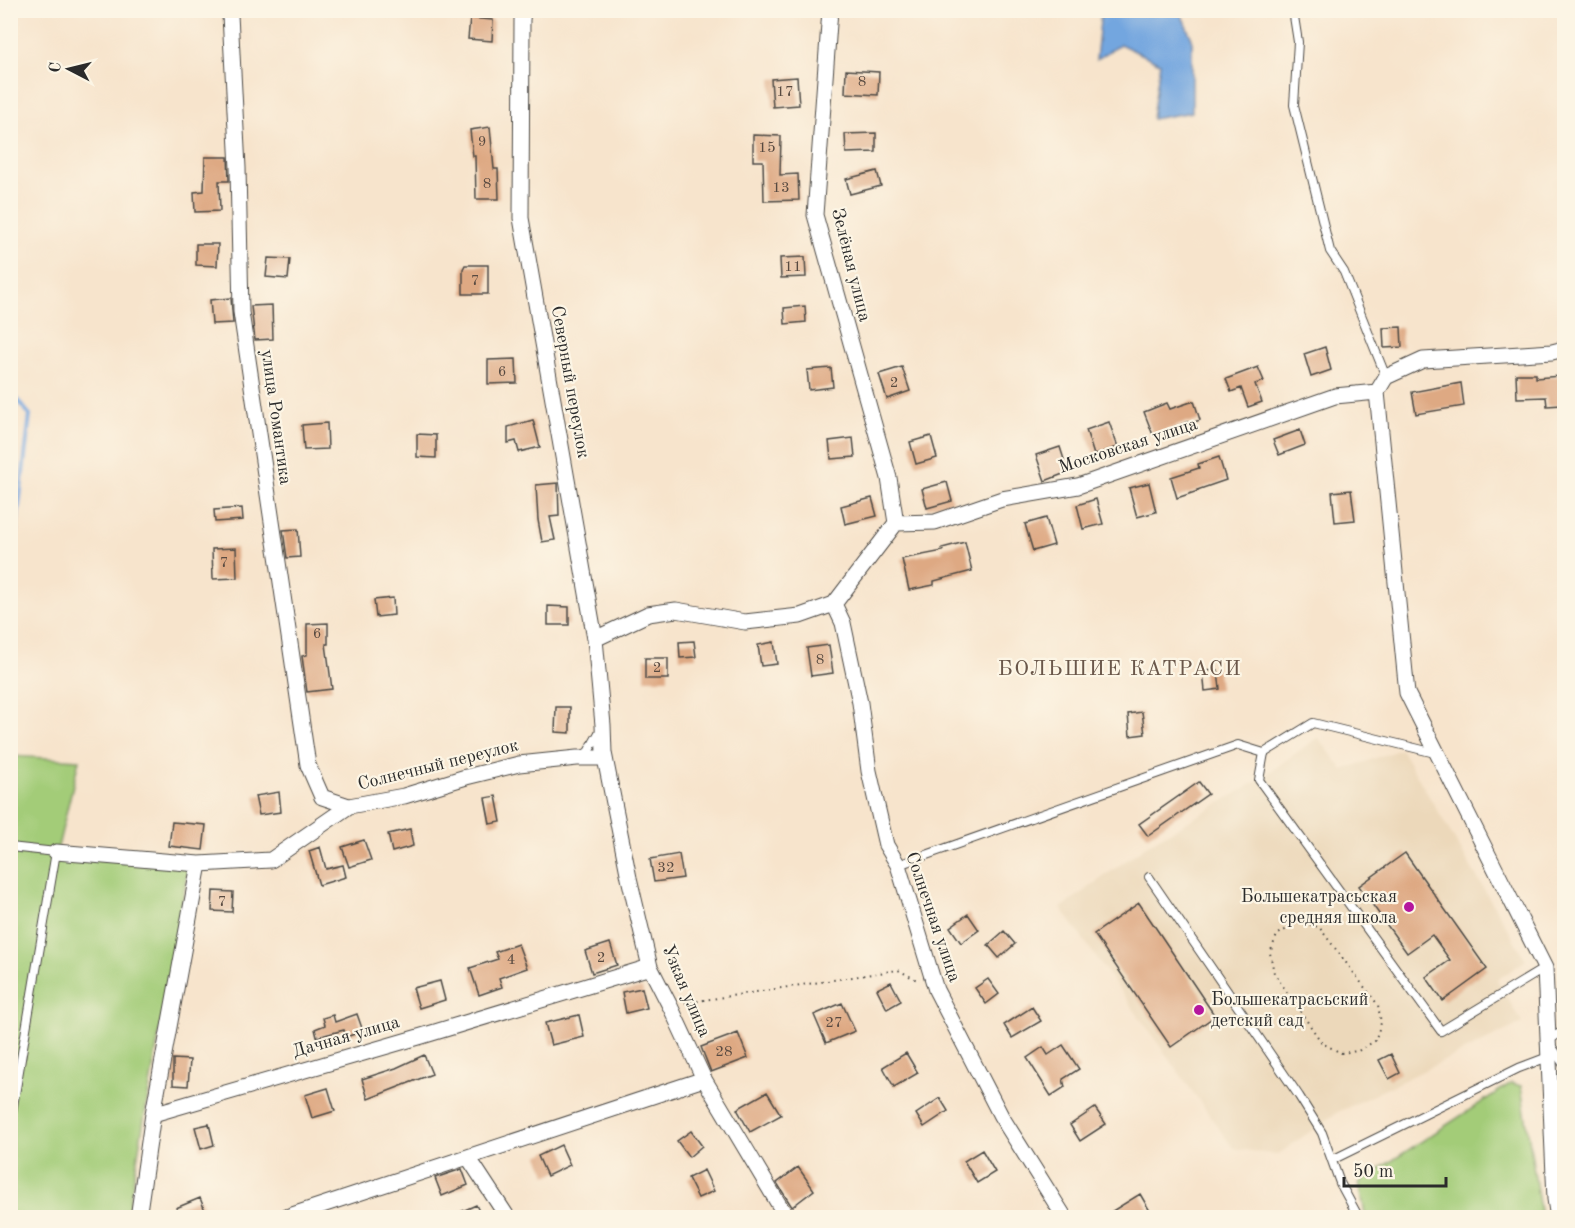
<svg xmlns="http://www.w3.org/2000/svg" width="1575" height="1228" font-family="'Old Standard TT',serif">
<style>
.built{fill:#ecd8ba}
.green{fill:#a3cc78;stroke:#677c52;stroke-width:1.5}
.water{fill:#73a6df;stroke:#4f6885;stroke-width:1.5}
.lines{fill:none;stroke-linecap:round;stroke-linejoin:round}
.stream{stroke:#73a6df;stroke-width:4}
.building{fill:#dea983}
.service-casing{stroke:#4a4743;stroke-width:10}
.minor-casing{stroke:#4a4743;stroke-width:17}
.path{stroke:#4a4743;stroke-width:2;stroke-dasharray:1.5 4.5;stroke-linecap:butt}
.service{stroke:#fff;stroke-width:8}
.minor{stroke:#fff;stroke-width:15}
.poi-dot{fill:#b5179e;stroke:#fcf5e5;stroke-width:2}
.labels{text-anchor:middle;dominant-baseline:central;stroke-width:4.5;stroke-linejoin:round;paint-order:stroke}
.number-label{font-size:15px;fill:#584a41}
.street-label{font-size:18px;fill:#2b2b2b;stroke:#fcf5e5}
.poi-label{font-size:18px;fill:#2b2b2b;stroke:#fcf5e5;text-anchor:end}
.quarter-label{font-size:21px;letter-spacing:1.5px;fill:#6a574a;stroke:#fcf5e5}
</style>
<rect width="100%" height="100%" fill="#fcf5e5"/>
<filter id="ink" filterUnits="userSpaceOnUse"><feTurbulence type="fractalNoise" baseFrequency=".0167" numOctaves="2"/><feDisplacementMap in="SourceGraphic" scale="12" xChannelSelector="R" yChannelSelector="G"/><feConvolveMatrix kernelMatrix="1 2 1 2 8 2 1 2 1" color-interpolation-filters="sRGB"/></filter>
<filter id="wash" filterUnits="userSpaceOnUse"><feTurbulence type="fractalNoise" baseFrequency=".008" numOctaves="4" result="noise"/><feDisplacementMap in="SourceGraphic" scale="24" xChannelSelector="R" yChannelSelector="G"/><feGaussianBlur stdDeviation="1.35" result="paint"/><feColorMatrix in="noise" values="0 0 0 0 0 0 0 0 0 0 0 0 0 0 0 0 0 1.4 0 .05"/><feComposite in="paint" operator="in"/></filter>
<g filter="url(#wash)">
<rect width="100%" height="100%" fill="#f7e4cc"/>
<path class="built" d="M1318 737 1343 770 1401 749 1526 960 1497 980 1522 1023 1338 1112 1277 1155 1233 1148 1061 908 1146 846 1259 780Z"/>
<path class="green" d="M10 756 79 760 57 851 189 863 127 1217H11Z
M1511 1083 1521 1086 1541 1217H1367L1365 1214 1359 1182Z"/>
<path class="water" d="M1101 11H1180L1192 39V112L1152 119 1160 63 1120 44 1096 60Z"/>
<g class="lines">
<path class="stream" d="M10 391 30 415 10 580"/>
</g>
<g id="blocks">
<path class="building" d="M470 18 493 20 492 41 468 39Z
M846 70 879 72 878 95 845 93Z
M797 77 799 105 773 107 771 79Z
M490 127 494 169H498L499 199H476L475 156H473L470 130Z
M876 133V152L846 153 845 134Z
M753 135 781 136 780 175 798 174 799 200 764 201 763 161H753Z
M205 157H228L229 181H219L220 211 195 212 194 192 204 191Z
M877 171 881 186 850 194 846 179Z
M196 244H218L217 266 196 265Z
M805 257 806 277 781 278 780 258Z
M268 258 290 259 288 279 266 277Z
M465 265H488V294H463V269Z
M231 298 233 323 212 324 210 300Z
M272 305 273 339 255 340 251 306Z
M805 306 806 322 785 324 784 308Z
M1401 327 1402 347 1384 348 1383 328Z
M1325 347 1331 370 1311 377 1304 354Z
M516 359 517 383 488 384V360Z
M902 367 910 391 887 399 879 374Z
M1258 367 1264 381 1255 384 1262 402 1248 407 1241 388 1231 392 1226 379Z
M831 368 833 387 809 390 807 370Z
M1516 374H1536V378L1560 376 1562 405 1547 406 1546 397 1517 398Z
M1461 383 1464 406 1416 414 1412 392Z
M1194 401 1200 420 1189 424 1188 422 1153 435 1144 412 1167 403 1170 409Z
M533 420 540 447 519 452 516 441 508 443V427Z
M1109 422 1118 447 1094 455 1086 430Z
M327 423 328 449 304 450 302 425Z
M1300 430 1305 445 1279 455 1273 440Z
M417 434 436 435V458L417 457Z
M931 436 937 458 916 464 910 442Z
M853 438 855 457 831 459 829 441Z
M1060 447 1068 472 1045 481 1036 455Z
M1219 457 1226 480 1197 490 1198 491 1177 498 1171 477 1199 468 1198 464Z
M947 482 952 501 927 508 922 489Z
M558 483 559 516 550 517 555 540 542 542 538 520 536 485Z
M1149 483 1156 512 1137 517 1129 488Z
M1351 490 1355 520 1335 522 1332 492Z
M872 498 877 516 845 524 841 506Z
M1096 499 1103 524 1083 529 1077 505Z
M242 508 243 520 215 522 214 510Z
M1046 518 1054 545 1033 551 1025 524Z
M298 529 300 557 287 558 283 530Z
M965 542 972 571 934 581V585L909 590 902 559 943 551 942 548Z
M236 548 237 578 213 579 212 549Z
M393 598 394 615 376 617 374 600Z
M548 606 569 607V625H548Z
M328 623V644H326L332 689 307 692 302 656 307 655V624Z
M694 641 696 657 680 658 679 642Z
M774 642 777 664 761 666 758 645Z
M829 645 833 673 811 676 807 648Z
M645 658H668V679H645Z
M1218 670 1220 689 1205 691 1203 671Z
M556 707H570V733L555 732Z
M1142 712 1145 734 1130 736 1128 714Z
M1199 782 1208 794 1148 836 1139 824Z
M279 792 281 812 259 815 255 796Z
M496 796 501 822 490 824 485 798Z
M172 822 206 825 203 850 169 846Z
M410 829 413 846 392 852 388 834Z
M364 840 371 860 349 867 342 847Z
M320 847 326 869 343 865 346 877 319 885 309 851Z
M1405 853 1487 969 1443 1001 1426 977 1450 960 1432 935 1407 953 1359 886Z
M679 854 683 878 654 882 650 859Z
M213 891 233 892 232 912 212 911Z
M1139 903 1215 1016 1171 1047 1094 934Z
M968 914 979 930 961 943 950 927Z
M1004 931 1015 944 999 958 988 945Z
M610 943 617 965 592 973 585 951Z
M518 944 527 968 499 978 502 987 479 995 470 968 498 959 495 952Z
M988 979 999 994 986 1004 975 988Z
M440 981 445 1000 419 1008 413 988Z
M891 982 901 1001 887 1009 877 989Z
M642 988 647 1008 626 1013 622 992Z
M842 1003 855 1031 826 1043 814 1015Z
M1032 1007 1041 1021 1012 1038 1004 1025Z
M357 1014 363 1031 346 1037 344 1030 317 1037 315 1029 325 1025 323 1018 333 1015 335 1022Z
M579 1015 584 1037 551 1045 545 1023Z
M738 1033 748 1058 711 1072 701 1047Z
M1063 1045 1079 1069 1063 1079 1065 1087 1051 1096 1027 1058 1043 1047 1048 1055Z
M906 1053 918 1073 894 1087 883 1067Z
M1391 1054 1400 1073 1389 1079 1379 1060Z
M424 1055 432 1074 368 1099 362 1079 396 1068Z
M173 1059 190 1060 188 1086 173 1085Z
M328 1088 335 1111 312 1118 305 1095Z
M767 1092 781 1115 750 1132 737 1109Z
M940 1098 948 1111 924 1127 916 1114Z
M1095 1108 1106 1124 1080 1141 1070 1125Z
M209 1124 214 1145 201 1149 195 1127Z
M691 1131 702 1146 689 1157 677 1141Z
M561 1145 570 1165 547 1176 538 1156Z
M982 1150 995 1172 977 1183 964 1161Z
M798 1167 814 1190 792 1207 777 1183Z
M462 1169 468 1185 442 1196 435 1178Z
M704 1170 714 1191 698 1198 688 1178Z
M1140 1194 1150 1211 1140 1218H1101Z
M200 1198 208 1218H180L176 1208Z
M476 1205 481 1215 474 1218H447Z"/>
</g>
</g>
<g filter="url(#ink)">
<use href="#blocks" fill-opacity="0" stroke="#4a4743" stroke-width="1.5"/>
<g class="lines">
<defs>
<path id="service" d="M1293 10 1298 42 1294 105 1330 251 1344 272 1386 377
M1264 753 1259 780 1441 1031 1545 968
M581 756 588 752 600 731
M10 847 56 852 10 1124
M898 865 1238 745 1264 753 1313 723 1435 753
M1149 877 1299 1096 1322 1133 1340 1183 1359 1218
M1564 1030 1548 1041 1564 1065
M1332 1160 1519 1068 1548 1057"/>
<path id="minor" d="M225 10 230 15 238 168 241 312 308 765 322 797 349 806
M523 10 522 20 521 218 595 639 603 725 604 753 629 878 650 967 670 1006 704 1079 787 1218
M830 10 815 215 889 478 896 523
M1377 392 1407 693 1545 968 1555 1199 1558 1218
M834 604 843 623 860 703 869 771 886 845 898 865 936 990 1001 1116 1065 1218
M595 639 648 614 676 610 745 622 800 616 834 604 896 523 935 522 1002 499 1078 486 1335 396 1377 392 1386 377 1423 360 1552 352 1564 349
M56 852 199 864 271 860 349 806 404 796 466 777 519 764 577 758H605
M153 1114 199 864
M468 1157 508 1218
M138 1218 153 1114 422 1036 650 967
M283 1218 704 1079"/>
</defs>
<use href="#service" class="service-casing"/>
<use href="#minor" class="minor-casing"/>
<path class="path" d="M1298 922 1319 927 1378 1005 1381 1023 1375 1041 1358 1051 1341 1053 1322 1043 1274 973 1270 953 1277 935Z
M685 1003 898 970 917 980"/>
<use href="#service" class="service"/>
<use href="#minor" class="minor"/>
</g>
</g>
<g class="poi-dot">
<circle cx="1409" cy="907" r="6"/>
<circle cx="1199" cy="1010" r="6"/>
</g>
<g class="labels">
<g class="number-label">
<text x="862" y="82">8</text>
<text x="785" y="92">17</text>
<text x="482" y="142">9</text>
<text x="767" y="148">15</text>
<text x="487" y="184">8</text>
<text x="781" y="188">13</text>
<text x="793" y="267">11</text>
<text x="475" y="281">7</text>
<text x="502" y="372">6</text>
<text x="894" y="383">2</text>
<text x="224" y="563">7</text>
<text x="317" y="634">6</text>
<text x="820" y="660">8</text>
<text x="657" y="668">2</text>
<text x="666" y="868">32</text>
<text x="222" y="902">7</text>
<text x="601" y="958">2</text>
<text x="511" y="960">4</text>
<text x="834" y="1023">27</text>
<text x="724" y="1052">28</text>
</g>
<g class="street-label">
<text transform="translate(851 265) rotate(76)">Зелёная улица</text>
<text transform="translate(570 382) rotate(80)">Северный переулок</text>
<text transform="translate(276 417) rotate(82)">улица Романтика</text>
<text transform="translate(1128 446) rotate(-18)">Московская улица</text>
<text transform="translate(438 765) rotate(-14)">Солнечный переулок</text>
<text transform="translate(933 917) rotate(71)">Солнечная улица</text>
<text transform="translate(686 991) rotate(67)">Узкая улица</text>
<text transform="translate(346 1037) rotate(-16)">Дачная улица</text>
</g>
<g class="poi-label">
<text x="1397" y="897">Большекатрасьская<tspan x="1397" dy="21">средняя школа</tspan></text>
<text x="1211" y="1000" text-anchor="start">Большекатрасьский<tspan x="1211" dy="21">детский сад</tspan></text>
</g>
<g class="quarter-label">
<text x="1120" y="669">БОЛЬШИЕ КАТРАСИ</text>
</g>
</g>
<rect width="1575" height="1228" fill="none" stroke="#fcf5e5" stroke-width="36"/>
<g transform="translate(69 69) rotate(277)" stroke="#fcf5e5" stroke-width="4.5" paint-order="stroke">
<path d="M0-4.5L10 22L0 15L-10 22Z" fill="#2b2b2b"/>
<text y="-9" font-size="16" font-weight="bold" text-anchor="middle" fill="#2b2b2b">С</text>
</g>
<path d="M1344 1177v9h102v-9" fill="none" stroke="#2b2b2b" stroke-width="3"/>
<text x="1353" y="1177" font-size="18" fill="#2b2b2b" stroke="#fcf5e5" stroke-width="4.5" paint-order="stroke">50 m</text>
</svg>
